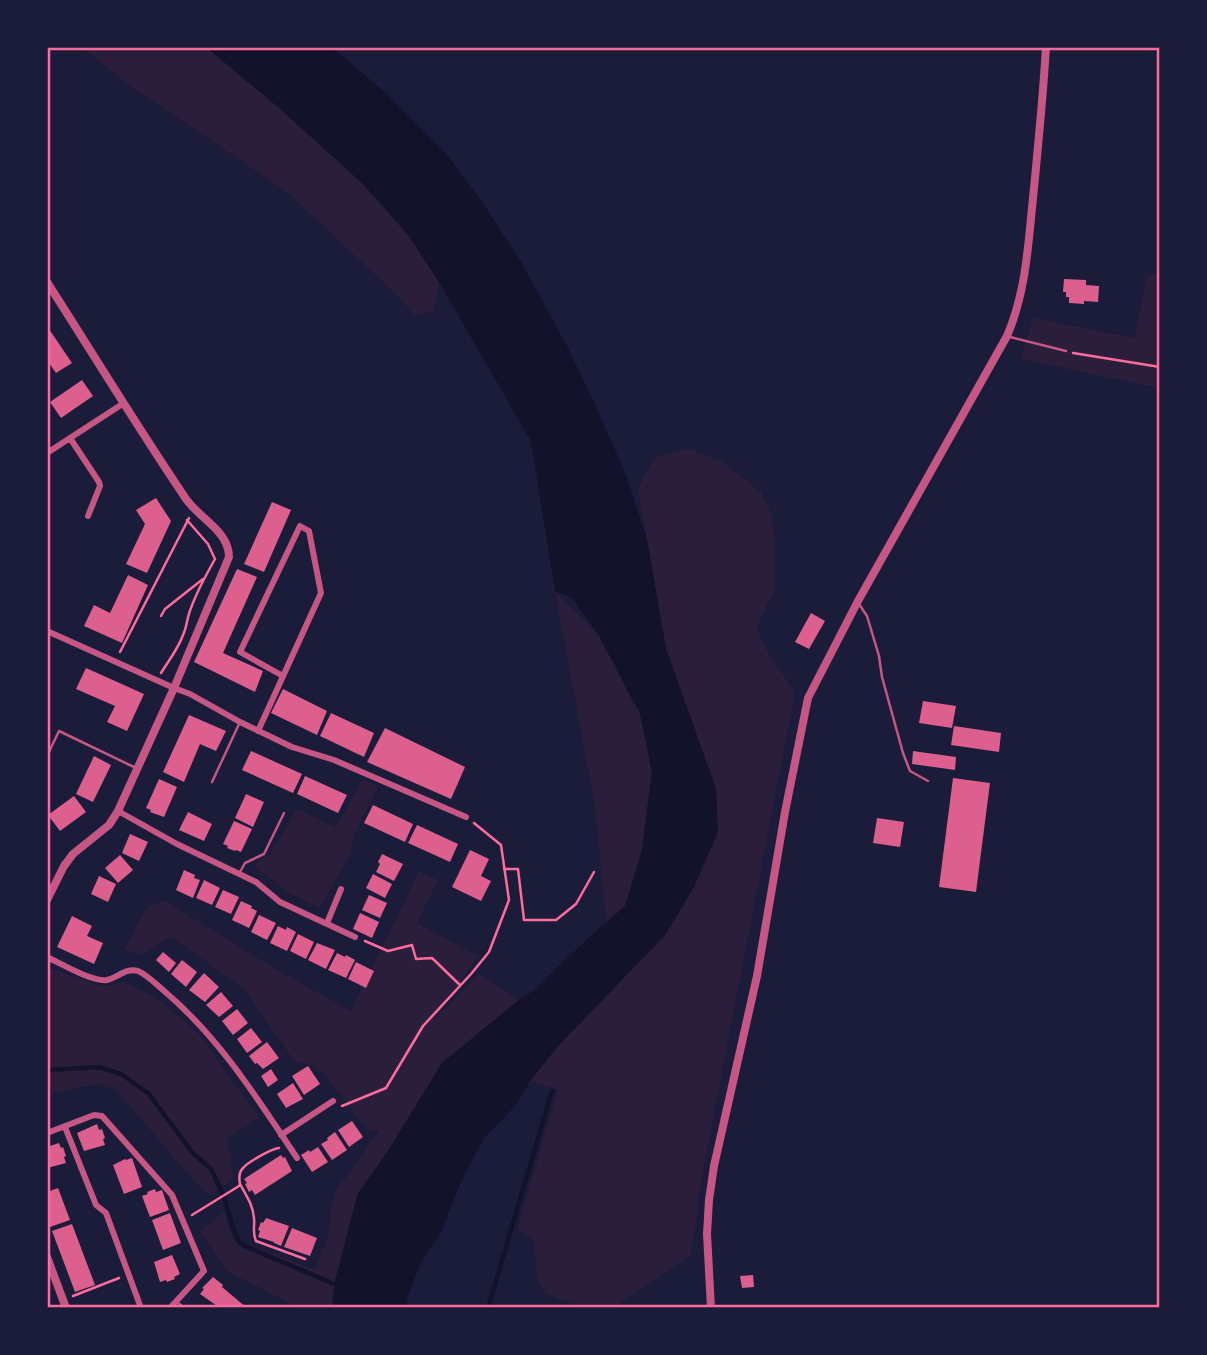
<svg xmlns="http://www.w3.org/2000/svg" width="1207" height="1355" font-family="'Noto Sans',sans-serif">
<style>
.green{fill:#2a1e3b}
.water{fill:#12122b}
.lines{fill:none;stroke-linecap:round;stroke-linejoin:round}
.stream{stroke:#12122b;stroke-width:4.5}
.building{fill:#dd5f8e}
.path{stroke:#ff6b9d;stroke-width:2.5}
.service{stroke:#c65784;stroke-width:2.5}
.minor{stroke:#c65784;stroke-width:6}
.tertiary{stroke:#c65784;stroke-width:8}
.neatline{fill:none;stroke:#ff6b9d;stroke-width:2.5}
</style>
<rect width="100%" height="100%" fill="#1b1b3a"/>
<path class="green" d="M82 47H206L278 107 363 184 409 236 439 282 434 311 414 316 401 299 287 192 126 83Z
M1148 274H1160V388L1020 359 1033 318 1134 338Z
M686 448 722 461 761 492 772 515 775 548V589L756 628 766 649 795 692 702 1176 691 1255 612 1308H587L558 1299 544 1292 537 1279 534 1244 529 1237 517 1230 558 1090 530 1081 558 1046 666 934 716 789 666 649 638 488 654 458Z
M555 591 598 634 640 714 652 771 641 855 625 906 606 923 595 806Z
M362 779 378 786 355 834 348 859 320 908 289 893 253 865 271 853 297 809 336 828Z
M419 871 438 880 417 923 478 956 434 1020 479 974 519 1000 442 1063 388 1151 358 1193 335 1281 331 1308H296L294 1305 227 1271 200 1232 224 1211C229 1226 230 1241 244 1250L251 1245 315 1270 330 1230 331 1207 337 1187 348 1175 379 1131 367 1130 325 1074 302 1062 296 1064 245 990 171 936 143 954 124 950 146 908 164 900 274 968 351 1011Z
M47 967 102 986 125 982 157 998 199 1034 259 1118 227 1139 234 1179 209 1195 187 1173 116 1090 98 1084 47 1094Z"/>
<path class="water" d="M206 47H332L387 94 445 152 484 205 521 262 566 344 593 400 626 475 647 539 666 649 716 789 718 832 694 887 666 934 558 1046 530 1081 517 1104 484 1138 462 1179 441 1232 420 1264 408 1297 406 1308H332L335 1281 358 1193 388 1151 442 1063 519 1000 533 991 585 941 625 906 642 850 652 772 640 714 598 634 572 598 555 591 531 441 439 282 409 236 363 184 278 107Z"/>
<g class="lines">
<path class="stream" d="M47 1070 99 1067 121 1074 149 1094 192 1152 211 1169 223 1194 235 1234 240 1242 247 1247 339 1286
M488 1308 552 1091"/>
</g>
<path class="building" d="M1064 279 1086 280V285L1099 286 1098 302 1084 301V304L1069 303V297H1066V292H1063Z
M47 326 72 363 56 373 47 360Z
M82 380 93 396 61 418 50 402Z
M156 498 171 521 147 573 126 564 145 524 136 510Z
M272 502 291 510 264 572 244 564Z
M237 569 257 577 223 653 263 671 255 692 194 662Z
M128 575 148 585 122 643 84 626 94 605 110 613Z
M811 613 825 621 809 649 795 642Z
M86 668 144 694 127 731 107 722 115 706 76 689Z
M283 689 327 711 317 735 271 713Z
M923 701 956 706 952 728 919 723Z
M331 713 374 733 364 757 320 736Z
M189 715 226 731 216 751 200 744 184 782 163 772Z
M954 726 1001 733 999 752 951 745Z
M385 728 465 767 451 799 367 762Z
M251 751 302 774 293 793 242 770Z
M913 751 956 757 955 770 912 764Z
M94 756 111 765 93 802 76 794Z
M305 776 347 795 338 813 297 794Z
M953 778 990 783 976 892 939 887Z
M159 779 177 787 164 817 150 812 151 810 146 808Z
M246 794 264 802 253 827 235 818Z
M74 796 86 812 60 831 48 815Z
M373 805 413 824 405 842 364 823Z
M188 812 212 824 204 841 179 830Z
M877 818 904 822 900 847 873 843Z
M234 821 252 829 241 852 236 850 235 851 227 848 228 846 223 844Z
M417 825 458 844 450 862 408 843Z
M130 834 148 842 139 861 122 853Z
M470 850 489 859 481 876 491 881 481 901 452 887Z
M382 854 403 864 394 881 376 872 380 864 378 862Z
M120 855 133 870 118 883 105 868Z
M184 870 195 875 194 878 200 880 193 898 176 890Z
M373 874 392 884 385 898 366 888Z
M99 876 116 884 108 902 91 894Z
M204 880 220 888 212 905 196 898Z
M223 890 239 897 231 914 215 907Z
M369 895 387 903 380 918 362 910Z
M241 901 252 906 251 908 257 911 249 928 232 920Z
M360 913 379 922 372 938 353 929Z
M259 915 276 923 267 940 251 932Z
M72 916 92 926 87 936 103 943 94 964 57 947Z
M278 926 286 930 287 927 296 932 287 951 270 943Z
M298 934 314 942 306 959 290 951Z
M317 943 335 950 326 969 308 960Z
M163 952 176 963 169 972 156 960Z
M337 953 345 957 346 955 355 960 346 978 328 970Z
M182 960 197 972 186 987 171 974Z
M356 962 374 971 366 988 348 979Z
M204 973 219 987 205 1002 189 990Z
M221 992 233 1006 219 1017 206 1005Z
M237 1009 248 1023 233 1035 222 1021Z
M251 1028 262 1042 247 1053 237 1039Z
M267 1042 279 1058 263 1069 257 1063 255 1064 249 1056Z
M308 1066 320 1084 304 1095 292 1076Z
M271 1069 278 1080 268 1087 261 1076Z
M293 1083 303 1099 286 1108 277 1094Z
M352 1121 363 1137 349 1147 338 1130Z
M97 1124 99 1130 102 1129 105 1138 103 1139 105 1145 84 1151 77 1133Z
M335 1132 347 1150 332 1160 321 1144 328 1140 327 1138Z
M59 1143 61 1148 63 1147 66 1156 64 1157 66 1163 47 1168V1147Z
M318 1147 328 1162 312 1172 301 1155 309 1150 310 1152Z
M281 1155 283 1158 285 1157 292 1171 255 1195 252 1190 249 1192 245 1184 247 1183 244 1179Z
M132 1158 142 1187 124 1194 113 1165 125 1159 126 1160Z
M58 1188 70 1220 50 1227 47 1218V1192Z
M155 1189 156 1192 162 1190 169 1210 150 1217 142 1196 148 1194 147 1192Z
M170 1213 181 1243 163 1250 152 1220Z
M266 1218 289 1226 281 1246 274 1243V1242L258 1237 260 1231 258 1230 261 1222 263 1223Z
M72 1224 95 1285 75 1292 52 1231Z
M292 1228 317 1238 310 1256 284 1247Z
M172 1255 180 1274 174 1277 175 1279 167 1282 166 1280 160 1282 154 1262Z
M753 1275 754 1287 742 1288 740 1276Z
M213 1277 223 1285 222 1287 247 1308H220L200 1294 204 1289 202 1288Z"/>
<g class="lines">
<path class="path" d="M1073 353 1160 367
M161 616 165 609 203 579
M120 652 189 518
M161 673C169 660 178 649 183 635 187 627 187 617 191 608 197 591 206 575 215 559L208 544 187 520
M504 869H518L524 920H556L576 904 594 872
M365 941 388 951 412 945 416 959 432 958 460 985
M342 1106 386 1088 423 1026 471 974 489 952 509 900 501 845 474 823
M240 1184C246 1195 253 1205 254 1218 255 1227 252 1232 256 1241L305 1259
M192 1215 239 1186 240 1184C239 1179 239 1172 243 1168 248 1162 271 1149 279 1148
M73 1296 119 1278"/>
<path class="service" d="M1010 337 1066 351
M859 604 867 616 879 656 882 677 903 753 910 771 928 781
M47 756 59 731 136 768
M212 782 240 722
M240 872 245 863 264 854 284 813
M176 1301 184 1308"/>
<path class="minor" d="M70 438 99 482 100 486 88 516
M47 453 124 403
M47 631 174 688 190 694 240 722 292 747 334 760 466 817
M258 731 321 593 309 531 300 526 240 652 283 676
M118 811 177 844 256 882 280 902 355 937
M327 923 341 889
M47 957C62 964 92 982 107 980 117 978 127 967 138 971 146 974 156 984 163 990 219 1037 257 1098 297 1158
M65 1127 96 1205 106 1213 141 1308
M47 1133 94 1115 102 1116 172 1195 204 1271 170 1308
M281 1135 333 1101"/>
<path class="tertiary" d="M47 282C93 354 138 428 186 499 200 519 229 531 229 557L174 688 118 811 109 825 73 854 64 866 47 900
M47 1257 66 1308
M711 1308 707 1234 709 1200 714 1166 757 976 785 812 808 698 858 601 1007 336C1026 292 1028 246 1033 198 1038 148 1043 98 1046 47"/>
</g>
<rect width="1207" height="1355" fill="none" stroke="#1b1b3a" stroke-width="98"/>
<rect x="49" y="49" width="1109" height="1257" class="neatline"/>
</svg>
